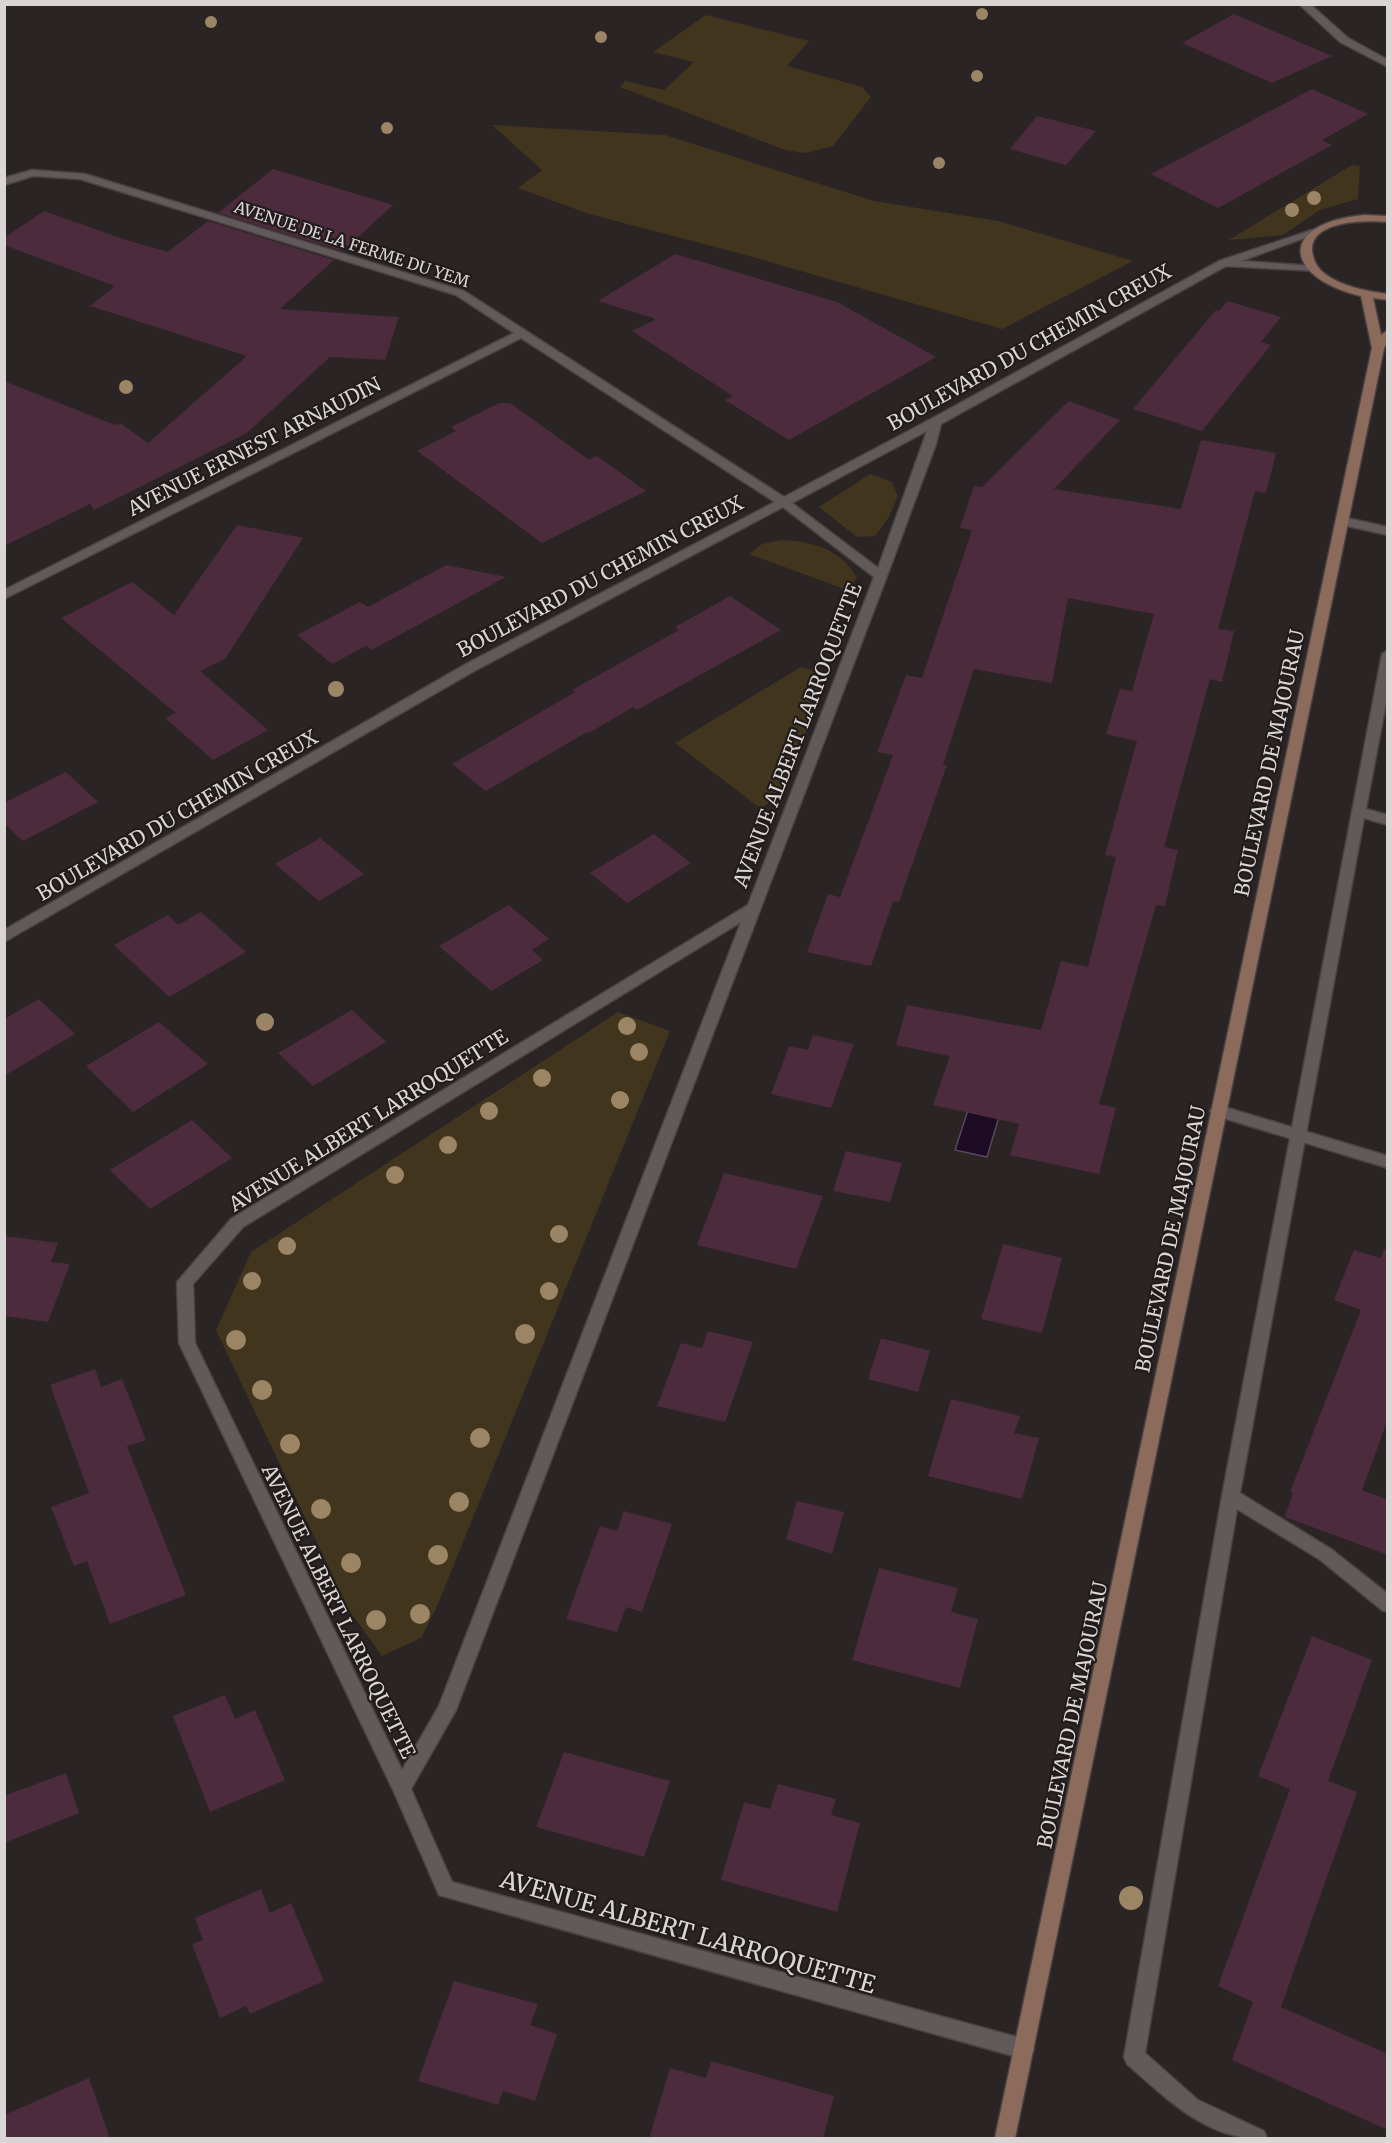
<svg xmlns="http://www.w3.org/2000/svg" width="1392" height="2143" font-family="Merriweather,serif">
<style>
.green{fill:#42351e}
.water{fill:#1d0a25;stroke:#56475a;stroke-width:1.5}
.building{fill:#4c2b3d}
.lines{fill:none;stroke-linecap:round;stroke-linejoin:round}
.lane-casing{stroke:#484242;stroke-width:3}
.street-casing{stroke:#484242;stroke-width:3}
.secondary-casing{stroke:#484242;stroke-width:3}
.lane{fill:#625a5a;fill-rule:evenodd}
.street{fill:#625a5a;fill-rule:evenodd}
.secondary{fill:#8d6b5c;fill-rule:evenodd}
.tree{fill:#9c8564}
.labels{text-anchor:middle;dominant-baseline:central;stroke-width:4.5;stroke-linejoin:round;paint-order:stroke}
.far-street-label{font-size:16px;fill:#dbd6d6;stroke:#221b1b}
.street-label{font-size:20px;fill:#dbd6d6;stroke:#221b1b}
.near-street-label{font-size:24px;fill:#dbd6d6;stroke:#221b1b}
</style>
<rect width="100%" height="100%" fill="#2b2424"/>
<path class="green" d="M706 15 809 41 787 66 862 87 871 97 833 146 805 153 785 150 620 87 625 81 664 90 694 62 653 52Z
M492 125 665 135 874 201 998 221 1133 261 1002 329 746 255 589 214 518 188 542 170Z
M1352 165 1360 166 1358 199 1320 210 1283 235 1229 240Z
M870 474 892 482 898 496 889 517 875 536 857 537 819 507Z
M781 540C812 541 841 549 857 578L847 590 749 554 762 544Z
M801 667 829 675 779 798 760 808 675 743Z
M618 1012 670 1031 438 1604 421 1638 382 1656 349 1610 216 1330 251 1252Z"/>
<path class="water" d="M970 1104 1001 1110 987 1157 955 1150Z"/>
<path class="building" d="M1234 14 1332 56 1272 83 1182 43Z
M1312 89 1368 114 1322 140 1332 145 1218 208 1151 174Z
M1037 116 1096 131 1066 165 1010 149Z
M273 169 393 205 343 251 218 213Z
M44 211 126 240 168 252 208 221 334 260 280 309 399 317 385 360 330 357 247 433 94 510 90 504 4 546V381L115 425 120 423 148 443 247 356 90 306 115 286 4 245V238Z
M675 254 837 302 936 357 789 440 725 400 733 396 632 331 655 320 653 318 598 301Z
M1227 301 1281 317 1261 342 1271 345 1202 431 1133 409 1216 310 1219 311Z
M1069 401 1120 420 1054 489 1181 509 1201 440 1276 453 1266 493 1255 491 1218 629 1234 631 1222 682 1210 679 1164 847 1178 850 1165 906 1156 905 1099 1104 1116 1108 1099 1174 1010 1155 1019 1124 933 1105 950 1056 896 1045 907 1005 1041 1030 1061 961 1088 967 1116 857 1105 855 1137 741 1106 734 1120 689 1132 691 1154 614 1068 598 1052 683 974 669 943 765H947L899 902 893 901 871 966 807 952 828 894 840 897 893 755 877 752 906 675 922 678 972 530 960 528 974 486 982 487Z
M499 403H510L589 460 597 456 646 491 542 543 417 451 456 431 451 427Z
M237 525 303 538 225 659 200 671 268 730 213 760 165 718 176 713 61 618 132 582 174 615Z
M446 565 506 577 372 650 366 646 332 664 297 635 360 602 368 607Z
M730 596 781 630 637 710 633 707 589 733 587 732 486 791 452 764 575 692 572 690 679 630 675 627Z
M66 772 98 802 23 841 4 823V803Z
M654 834 691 863 627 903 590 873Z
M320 838 364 874 319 901 275 864Z
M509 905 549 939 532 950 543 960 491 991 439 946Z
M201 912 246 952 169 997 114 945 168 915 178 925Z
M39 999 75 1034 4 1076V1019Z
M352 1010 386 1042 313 1086 278 1053Z
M159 1022 208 1064 133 1112 86 1066Z
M813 1035 854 1044 831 1108 771 1094 789 1046 808 1050Z
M192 1120 232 1158 150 1209 110 1170Z
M846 1151 902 1163 890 1202 833 1191Z
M724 1173 823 1196 796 1269 697 1245Z
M4 1236 58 1243 51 1262 70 1264 48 1322 4 1316Z
M1003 1244 1062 1258 1042 1333 981 1319Z
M1384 1249 1388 1250V1419L1362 1490 1388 1500V1555L1285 1517 1293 1493 1290 1492 1361 1310 1334 1300 1354 1250 1381 1258Z
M708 1331 753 1342 725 1422 657 1406 681 1343 702 1348Z
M881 1338 930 1351 918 1392 868 1379Z
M95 1369 101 1387 122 1379 146 1440 127 1446 186 1595 110 1624 87 1561 74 1566 51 1507 89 1493 50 1385Z
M951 1399 1020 1416 1014 1433 1039 1438 1022 1499 928 1476Z
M797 1501 844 1512 832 1554 786 1539Z
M624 1511 672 1524 642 1612 626 1607 617 1632 566 1619 600 1526 617 1531Z
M879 1568 958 1588 951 1612 978 1619 960 1688 852 1660Z
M1312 1636 1372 1660 1328 1781 1357 1792 1281 2007 1388 2054V2130L1232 2060 1253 2002 1218 1986 1290 1789 1258 1776Z
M225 1695 235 1719 255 1710 285 1780 210 1812 173 1716Z
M564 1752 670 1781 644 1857 536 1827Z
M66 1773 79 1813 4 1843V1796Z
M778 1784 836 1799 831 1815 860 1823 837 1912 721 1880 744 1802 770 1809Z
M261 1889 270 1913 291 1903 324 1981 250 2014 246 2006 220 2018 192 1944 203 1940 195 1918Z
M454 1981 538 2004 530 2025 557 2034 535 2101 503 2091 498 2105 418 2081Z
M711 2061 834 2096 823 2139H649L670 2068 706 2078Z
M89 2078 110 2139H4V2115Z"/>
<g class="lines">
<defs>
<path id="lane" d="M1342 517 1388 527V535L1338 524 1336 521Z
M1388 650V692L1366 809 1388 815V825L1364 818 1240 1493 1331 1549 1388 1594V1612L1382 1610 1319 1559 1237 1509 1145 2053 1198 2100 1264 2131 1267 2138C1210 2143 1167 2099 1127 2064L1124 2057 1222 1496 1382 654Z"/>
<path id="street" d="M1299 4H1310L1348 38 1388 60V67L1340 42Z
M32 170 85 174 464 291 784 497 931 419 1219 261 1312 230 1316 229 1321 232 1241 261 1314 266 1320 269 1318 271 1226 266 941 424 936 444 887 576 456 1710 411 1789 452 1882 1024 2039 1031 2042 1034 2049 1031 2056 1024 2059 439 1895 394 1792 179 1343 177 1282 231 1219 748 905 874 577 783 507 476 670 4 942V930L466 664 775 502 521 338 4 599V590L514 333 456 295 80 179 33 176 4 185V178ZM927 431 878 568 792 503ZM741 922 439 1706 402 1770 195 1343 193 1284 243 1227Z
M1218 1105 1388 1156V1168L1213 1115 1210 1111 1213 1107Z"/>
<path id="secondary" d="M1364 215 1388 216V222C1367 220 1311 220 1312 250 1313 260 1317 268 1325 274 1343 287 1366 291 1388 294V300L1373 298 1381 335 1388 330V342L1384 348 1015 2138H995L1372 348 1361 296C1282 277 1278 223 1364 215Z"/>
</defs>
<use href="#lane" class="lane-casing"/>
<use href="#street" class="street-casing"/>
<use href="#secondary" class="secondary-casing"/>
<use href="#lane" class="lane"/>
<use href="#street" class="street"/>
<use href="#secondary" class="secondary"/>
</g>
<g class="tree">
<circle cx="982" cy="14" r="6"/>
<circle cx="211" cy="22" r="6"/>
<circle cx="601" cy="37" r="6"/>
<circle cx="977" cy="76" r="6"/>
<circle cx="387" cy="128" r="6"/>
<circle cx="939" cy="163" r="6"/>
<circle cx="1314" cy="198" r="7"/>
<circle cx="1292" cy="210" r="7"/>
<circle cx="126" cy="387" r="7"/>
<circle cx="336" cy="689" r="8"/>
<circle cx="265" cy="1022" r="9"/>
<circle cx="627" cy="1026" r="9"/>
<circle cx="639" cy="1052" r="9"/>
<circle cx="542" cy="1078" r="9"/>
<circle cx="620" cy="1100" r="9"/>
<circle cx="489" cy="1111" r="9"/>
<circle cx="448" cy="1145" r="9"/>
<circle cx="395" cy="1175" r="9"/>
<circle cx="559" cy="1234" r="9"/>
<circle cx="287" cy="1246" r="9"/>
<circle cx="252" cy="1281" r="9"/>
<circle cx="549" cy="1291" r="9"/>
<circle cx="525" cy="1334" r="10"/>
<circle cx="236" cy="1340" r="10"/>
<circle cx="262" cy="1390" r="10"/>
<circle cx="480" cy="1438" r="10"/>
<circle cx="290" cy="1444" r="10"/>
<circle cx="459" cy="1502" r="10"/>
<circle cx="321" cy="1509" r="10"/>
<circle cx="438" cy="1555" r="10"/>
<circle cx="351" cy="1563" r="10"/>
<circle cx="420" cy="1614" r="10"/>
<circle cx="376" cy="1620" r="10"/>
<circle cx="1131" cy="1898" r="12"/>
</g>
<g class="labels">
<g class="far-street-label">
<text transform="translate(352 244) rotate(18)">AVENUE DE LA FERME DU YEM</text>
</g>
<g class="street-label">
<text transform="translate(1029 347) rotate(-29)">BOULEVARD DU CHEMIN CREUX</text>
<text transform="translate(254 446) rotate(-27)">AVENUE ERNEST ARNAUDIN</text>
<text transform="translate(600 576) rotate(-28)">BOULEVARD DU CHEMIN CREUX</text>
<text transform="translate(797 735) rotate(-69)">AVENUE ALBERT LARROQUETTE</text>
<text transform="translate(1269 763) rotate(-78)">BOULEVARD DE MAJOURAU</text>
<text transform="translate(177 815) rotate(-30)">BOULEVARD DU CHEMIN CREUX</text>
<text transform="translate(368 1120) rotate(-32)">AVENUE ALBERT LARROQUETTE</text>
<text transform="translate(1170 1239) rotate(-78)">BOULEVARD DE MAJOURAU</text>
<text transform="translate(339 1611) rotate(64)">AVENUE ALBERT LARROQUETTE</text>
<text transform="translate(1072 1715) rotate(-78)">BOULEVARD DE MAJOURAU</text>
</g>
<g class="near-street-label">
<text transform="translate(688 1932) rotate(16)">AVENUE ALBERT LARROQUETTE</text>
</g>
</g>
<rect width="1392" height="2143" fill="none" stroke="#dbd6d6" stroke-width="12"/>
</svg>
